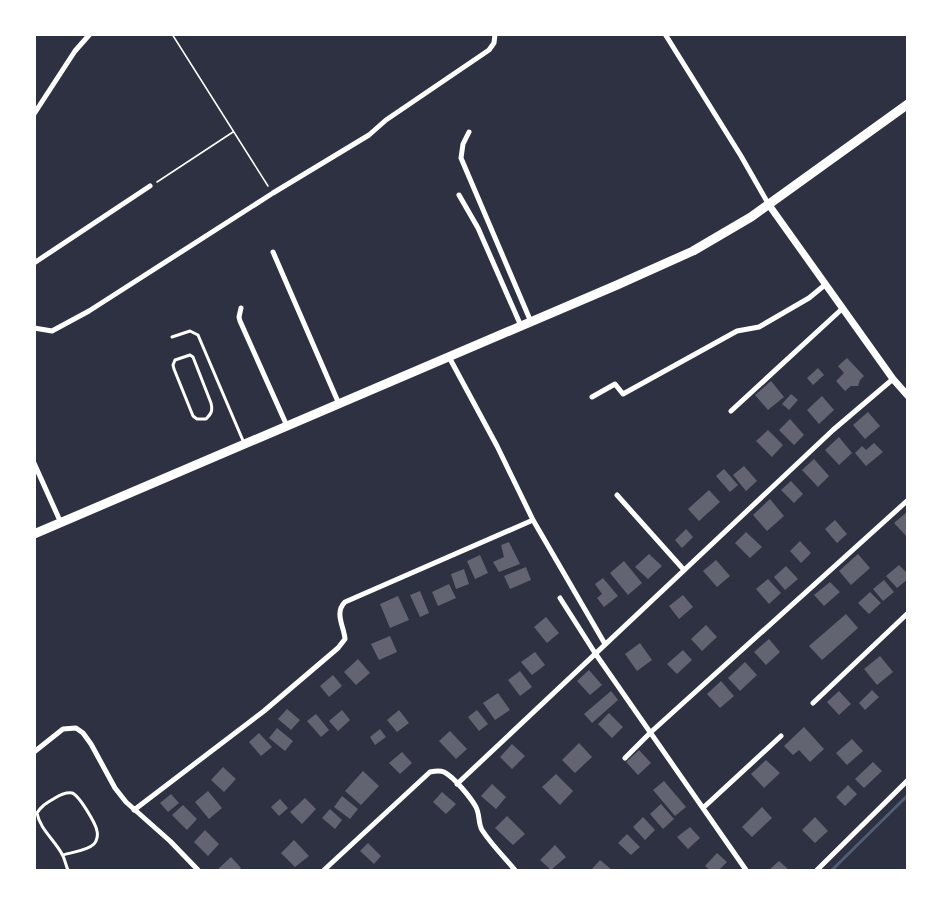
<svg xmlns="http://www.w3.org/2000/svg" width="942" height="905" font-family="'Times New Roman',serif">
<style>
.lines{fill:none;stroke-linecap:round;stroke-linejoin:round}
.stream{stroke:#4f5d75;stroke-width:3}
.building{fill:#626471}
.path{stroke:#fff;stroke-width:1.5}
.service{stroke:#fff;stroke-width:3}
.minor{stroke:#fff;stroke-width:5}
.tertiary{stroke:#fff;stroke-width:7}
.trunk{stroke:#fff;stroke-width:9}
</style>
<rect width="100%" height="100%" fill="#2d3142"/>
<g class="lines">
<path class="stream" d="M832 870 908 795"/>
</g>
<path class="building" d="M847 358 864 376 860 380 858 386H851L845 391 836 381 844 373 838 366Z
M818 368 824 375 813 385 807 378Z
M771 381 784 397 768 410 755 395Z
M791 394 798 400 789 410 782 404Z
M822 396 834 410 819 424 807 410Z
M868 412 880 426 865 439 853 425Z
M790 419 804 435 794 445 779 430Z
M768 430 783 445 772 457 756 441Z
M839 437 852 453 839 465 825 450Z
M874 443 883 452 866 466 855 453 862 446 866 450Z
M814 459 829 476 818 487 802 470Z
M744 466 757 481 746 491 733 475Z
M724 469 738 485 730 492 716 476Z
M791 481 803 494 794 503 781 490Z
M709 490 720 502 699 521 688 509Z
M770 499 784 516 767 531 753 515Z
M908 511V538L894 523Z
M835 520 847 534 837 543 825 529Z
M686 529 693 537 682 548 675 540Z
M746 532 762 547 750 558 735 543Z
M800 541 811 553 801 563 790 551Z
M509 542 520 564 499 572 493 562 504 557 501 545Z
M649 554 662 566 648 579 635 567Z
M858 554 870 568 851 585 839 571Z
M480 555 488 573 475 579 467 561Z
M716 560 730 576 717 587 703 571Z
M624 561 642 583 628 595 610 573Z
M899 565 908 574V579L897 588 886 576Z
M786 566 798 579 785 590 774 577Z
M526 567 531 580 510 589 504 576Z
M464 569 469 584 456 589 451 574Z
M603 578 618 596 604 607 597 598 602 594 595 584Z
M768 579 781 593 769 604 756 589Z
M884 580 894 592 883 601 873 589Z
M830 582 840 592 824 606 814 595Z
M449 584 456 598 438 606 432 592Z
M420 591 429 613 420 617 410 595Z
M870 592 881 603 869 614 858 603Z
M683 595 693 607 679 619 669 606Z
M398 596 409 620 390 628 380 604Z
M846 614 858 628 822 660 809 646Z
M546 617 559 633 547 643 534 627Z
M706 625 717 637 702 651 691 639Z
M390 636 397 652 379 660 371 644Z
M769 639 780 652 766 665 754 652Z
M640 643 652 660 637 671 625 654Z
M683 650 692 660 677 674 667 664Z
M535 652 545 665 532 675 521 662Z
M880 656 893 672 877 685 864 669Z
M358 659 370 673 356 685 344 672Z
M745 662 757 675 740 691 728 678Z
M589 670 602 685 590 695 577 681Z
M520 671 532 687 520 696 508 680Z
M333 675 342 686 329 697 320 686Z
M721 681 734 696 720 708 707 694Z
M872 690 879 697 865 710 859 703Z
M611 691 618 700 592 723 584 714Z
M839 691 851 704 839 715 827 702Z
M498 693 510 710 495 720 483 703Z
M287 709 300 720 291 730 278 719Z
M342 710 350 720 338 731 329 721Z
M399 710 409 723 397 732 387 720Z
M477 710 488 724 479 731 468 717Z
M609 713 623 727 612 738 598 724Z
M316 714 329 730 321 737 307 721Z
M804 727 824 749 810 762 799 750 793 755 784 746Z
M277 728 293 741 285 751 269 738Z
M380 729 386 737 375 745 370 737Z
M450 731 467 749 456 759 439 741Z
M259 733 272 747 261 756 249 742Z
M852 739 863 751 847 765 836 753Z
M579 743 592 757 575 773 562 760Z
M512 744 525 756 512 769 500 757Z
M639 750 651 763 638 775 626 762Z
M402 752 412 763 400 774 389 763Z
M766 760 780 773 764 788 751 774Z
M873 762 882 771 864 788 855 779Z
M223 767 236 779 224 792 211 780Z
M363 771 379 786 361 805 345 791Z
M556 774 573 791 560 805 542 787Z
M664 781 686 807 675 816 653 790Z
M492 784 506 797 496 809 481 796Z
M848 785 857 794 845 806 836 797Z
M208 791 222 808 209 819 195 802Z
M442 792 456 804 446 814 433 802Z
M171 794 179 803 168 812 160 803Z
M342 796 358 809 350 819 334 807Z
M305 798 316 809 302 824 290 812Z
M280 799 288 808 279 816 271 807Z
M661 804 674 819 663 829 650 814Z
M183 805 197 819 187 830 172 815Z
M762 807 772 818 752 837 742 827Z
M330 809 342 820 335 829 322 818Z
M507 816 525 834 513 845 495 828Z
M643 817 655 830 645 840 633 827Z
M815 817 828 831 815 843 802 830Z
M690 827 700 838 688 849 677 837Z
M205 830 219 844 208 856 194 842Z
M627 834 640 847 631 855 618 843Z
M294 840 309 856 295 867 281 853Z
M368 843 381 856 374 864 360 851Z
M555 845 566 857 551 870 540 860Z
M717 853 727 862 719 870H710L705 866Z
M231 857 241 868 238 870H217Z
M600 860 612 870H591Z
M779 861 789 870H769Z"/>
<g class="lines">
<path class="path" d="M172 34 268 186
M157 182 233 132"/>
<path class="service" d="M172 337 190 331 198 335 244 443
M190 355 193 357 211 403C213 411 211 414 206 419H197L193 416 174 369 173 365 175 360Z
M63 855C72 852 87 851 94 844 97 841 98 835 97 831 96 824 79 795 72 793 66 792 60 795 55 798 47 803 42 805 37 813 40 830 56 841 63 856 65 860 66 866 68 870"/>
<path class="minor" d="M665 34 741 156 769 205
M34 114 75 51 90 34
M469 132 463 144 461 158 531 322
M459 195 478 228 521 326
M273 252 339 404
M34 263 150 186
M241 308 239 317 240 321 287 426
M34 328 52 331 89 311 273 193 369 135 386 120 489 50 494 43 495 34
M449 357 497 446 533 520 605 644
M592 397 615 384 623 394 737 331 759 327 809 298 826 284
M731 411 843 308
M34 463 61 523
M617 495 684 570
M560 598 595 653 746 870
M813 703 908 613
M34 752 63 729 76 728 83 733 91 744 115 788 126 802 170 841 198 870
M625 758 651 732 908 500
M457 784 833 430 893 379
M703 808 781 736
M134 810 264 711 338 648 345 639C344 626 334 613 345 602L533 520
M324 870 430 772C435 771 439 770 444 772 454 777 471 798 476 807 480 815 478 823 482 830 491 844 504 857 515 870
M817 870 908 780"/>
<path class="tertiary" d="M769 205 893 379 908 396"/>
<path class="trunk" d="M34 534 617 285 693 251 751 217 908 104"/>
</g>
<rect width="942" height="905" fill="none" stroke="#ffffff" stroke-width="72"/>
</svg>
